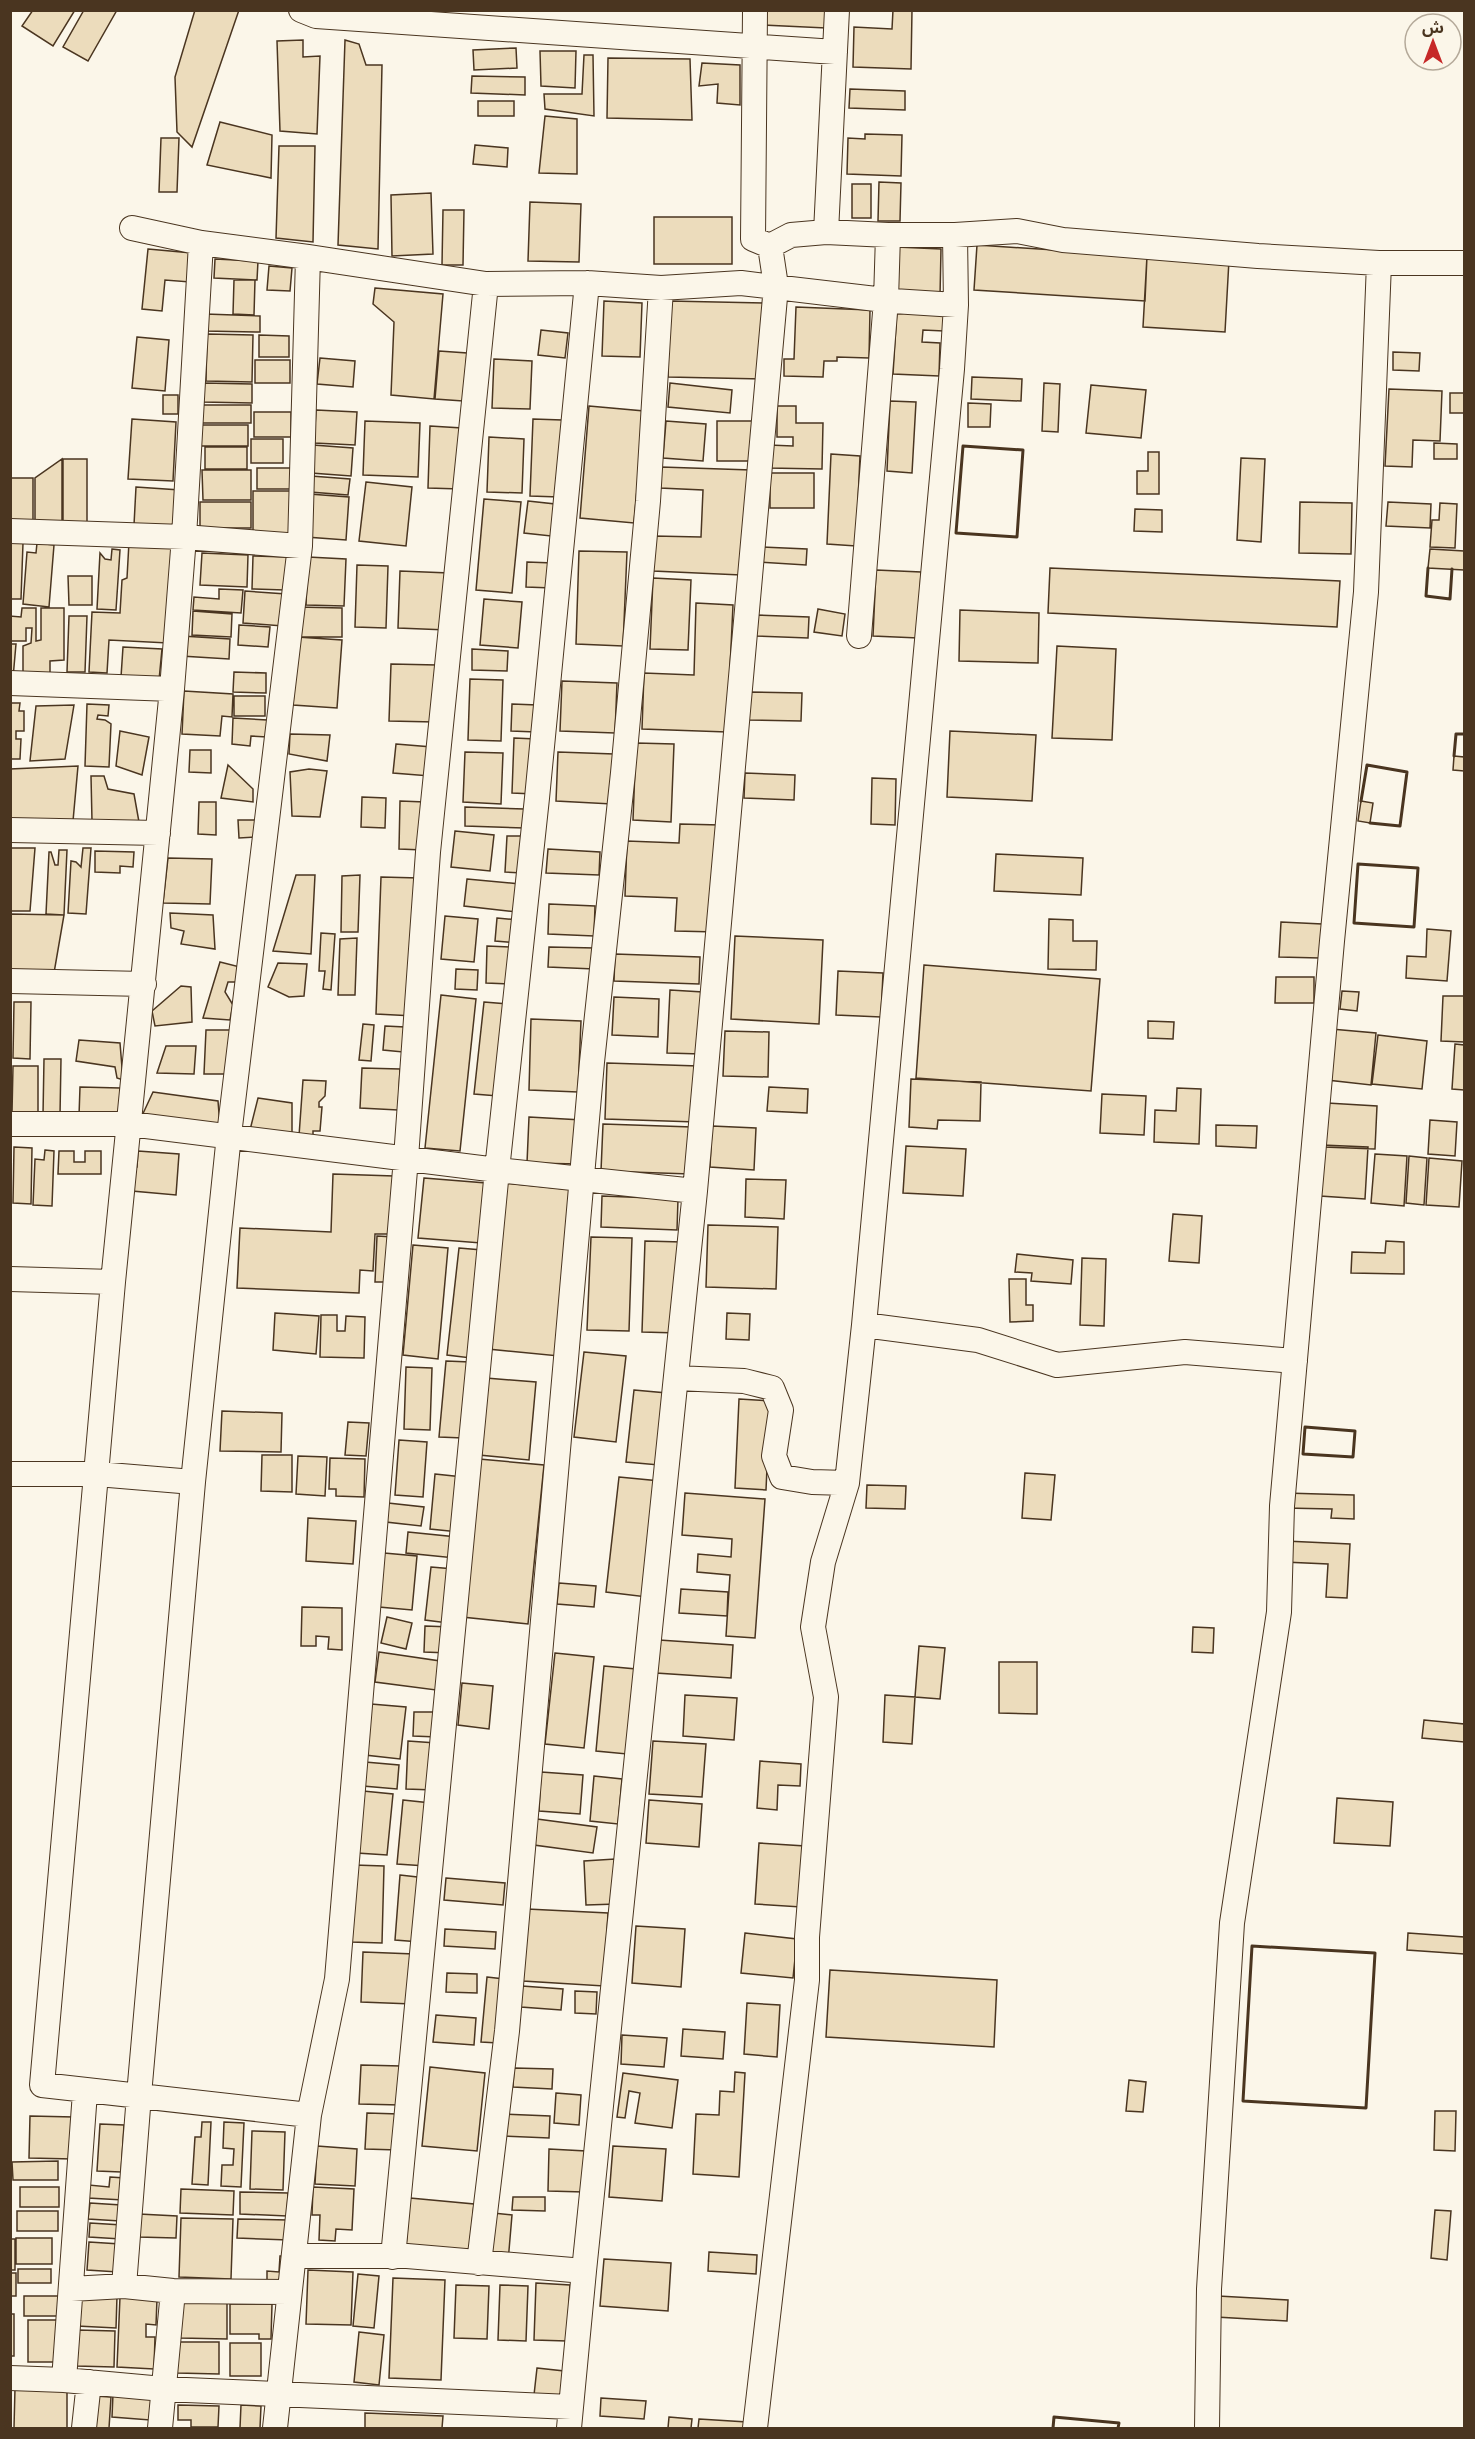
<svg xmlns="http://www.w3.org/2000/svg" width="1475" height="2439" font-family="Overpass,'Noto Sans Arabic',sans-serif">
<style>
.building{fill:#ecdcbc;stroke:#4a3520;stroke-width:1.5}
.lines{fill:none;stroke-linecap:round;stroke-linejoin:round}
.minor-casing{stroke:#4a3520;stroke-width:26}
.minor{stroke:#fbf6e9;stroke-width:24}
.wall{stroke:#4a3520;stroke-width:3}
</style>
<rect width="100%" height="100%" fill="#fbf6e9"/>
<path class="building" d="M33 10H75L53 46 22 26Z
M84 10H117L88 61 63 47Z
M195 10H239L192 147 177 132 175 77Z
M764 10H826V28L763 25Z
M893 10H912L911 69 853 67 854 27 892 29Z
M303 40V57L320 56 317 134 280 131 277 41Z
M345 40 359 44 366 65H382L378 249 338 245Z
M516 48 517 68 474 70 473 50Z
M540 51H576L575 88 541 86Z
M584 55H593L594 116 545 109 544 94H582Z
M608 58 690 59 692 120 607 118Z
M702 63 740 65V105L717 103 718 84 699 86Z
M472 76 525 77V95L471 93Z
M850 89 905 91V110L849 108Z
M478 101H514V116H478Z
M545 116 577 119V174L539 173Z
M220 122 272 135 271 178 207 165Z
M865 134 902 135 901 176 847 174 848 138 865 139Z
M161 138H179L177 192H159Z
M475 145 508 148 507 167 473 164Z
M279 146H315L313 242 276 238Z
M879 182 901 183 900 221H878Z
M852 184H871V218H852Z
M431 193 433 254 392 256 391 195Z
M530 202 581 204 579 262 528 261Z
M443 210H464L463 265H442Z
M654 217H732V264H654Z
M977 245 1147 256 1145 301 974 290Z
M896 247 941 249 940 296 894 294Z
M148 249 192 253 190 282 165 280 162 311 142 309Z
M1147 256 1229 260 1225 332 1143 327Z
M215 259 258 261 257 280 214 278Z
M269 266 292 268 290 291 267 290Z
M234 280H255L254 315 233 314Z
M375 288 443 294 434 399 391 395 394 322 373 304Z
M604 301 642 303 640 357 602 356Z
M669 301 765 303 763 379 668 377Z
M796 307 870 310 869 358 837 357V361H824L823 377 784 376V359H794Z
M897 309 945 311 944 331 923 330 922 342 940 343 939 376 893 374Z
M205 314 260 316V332L204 331Z
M541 330 568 333 565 358 538 355Z
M207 334 253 335 252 382 206 381Z
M259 335 289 336V357H259Z
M137 337 169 340 165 391 132 388Z
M439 351 467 353 463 401 435 399Z
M1393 352 1420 353 1419 371 1393 370Z
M320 358 355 361 353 387 317 384Z
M494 359 532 361 530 409 492 408Z
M255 360H290V383H255Z
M972 377 1022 379 1021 401 971 399Z
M203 383 252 384V403L202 402Z
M670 383 732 390 730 413 668 407Z
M1044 383 1060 384 1058 432 1042 431Z
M1091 385 1146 390 1141 438 1086 433Z
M1389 389 1442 391 1440 441 1413 440 1412 467 1385 466Z
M1450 393H1464V413H1450Z
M163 395H178V414H163Z
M890 401 916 402 912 473 887 471Z
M968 403 991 404 990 427H968Z
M200 405H251V423H199Z
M589 406 644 411 634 523 580 518Z
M777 406H796V423H823L822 469 768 468 769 445 793 446V437H777Z
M316 410 357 412 355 445 314 443Z
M254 412H291V437H254Z
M132 419 176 422 173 481 128 479Z
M533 419 562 420 559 497 530 496Z
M365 421 420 423 418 477 363 475Z
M666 421 706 424 703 461 663 458Z
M717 421H753V461H717Z
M199 425H248V446H199Z
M430 426 462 428 460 489 428 488Z
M489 437 524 439 522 493 487 492Z
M251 439H283V463H251Z
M1434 443 1457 444V459H1434Z
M313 445 353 448 351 476 311 473Z
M205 447H247V469H205Z
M1148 452H1159V494H1137V471H1148Z
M831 454 860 456 856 546 827 544Z
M1241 458 1265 459 1261 542 1237 540Z
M62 459V524H35V478Z
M63 459H87V524H63Z
M661 467 751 470 741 575 653 571 654 536 701 537 703 490 660 488Z
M257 468H295V489H257Z
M202 470H251V500H203Z
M770 473H814V508H770Z
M311 476 350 479 348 495 310 492Z
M10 478H33V524H10Z
M366 482 412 487 406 546 359 541Z
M136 487 180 490 178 528 134 525Z
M253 491H292V533H253Z
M309 494 349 497 346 540 306 537Z
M484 499 521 502 512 593 476 590Z
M528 501 555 504 551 536 524 533Z
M200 502H251V528H200Z
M1300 502 1352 503 1351 554 1299 553Z
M1388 502 1431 504 1430 528 1386 526Z
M1440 503 1457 504 1455 548 1430 547 1432 520H1439Z
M1135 509 1162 510V532L1134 531Z
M129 542 174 545 168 643 109 640 107 673 89 672 92 612 120 613 122 580 127 578Z
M10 543H23L21 599H10Z
M37 543 54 545 49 607 23 604 27 552 36 553Z
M761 547 807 549 806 565 760 562Z
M112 549 120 550 116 610 97 609 100 553 105 559 111 560Z
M1430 549 1464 551V570L1428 568Z
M579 551 627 552 623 646 576 644Z
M202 553 248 555 247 587 200 585Z
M253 556 287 557 285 590 252 589Z
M308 557 346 559 344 606 306 605Z
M527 562 553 563 552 588 526 587Z
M357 565 388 566 386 628 355 627Z
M1050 568 1340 581 1337 627 1048 613Z
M876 570 921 572 918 638 873 636Z
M400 571 449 573 447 630 398 628Z
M68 576H92V605H69Z
M653 578 691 580 688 650 650 649Z
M219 589 243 590 241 613 193 610 194 597 219 599Z
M245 591 286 594 283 626 243 623Z
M484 599 522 602 518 648 480 645Z
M696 603 733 605 727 732 642 729 644 673 694 675Z
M297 607 342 608V637H297Z
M22 608H36V641L41 640V608H64V660L50 661V674L23 675V646L31 643 32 628H26V641H10V616L21 617Z
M818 609 845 614 842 636 814 632Z
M960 610 1039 613 1038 663 959 661Z
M193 611 232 614 231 637 192 635Z
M755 615 809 617 808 638 755 636Z
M69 616H87L85 672H67Z
M239 625 270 627 268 647 238 645Z
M182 636 230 639 229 659 181 656Z
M297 637 342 640 337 708 293 705Z
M10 644H16L13 678H10Z
M1057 646 1116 649 1112 740 1052 738Z
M123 647 162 649 159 680 121 677Z
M472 649 508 651 507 671 472 670Z
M391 664 437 665 435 722 389 721Z
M234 672 266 673V693L233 692Z
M470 679 503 680 501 741 468 740Z
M562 681 617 683 615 733 560 731Z
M184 691 233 694 232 717 222 716 220 736 182 734Z
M748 692 802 693 801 721 747 720Z
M234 696H265V716H234Z
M10 703H20L19 711H24V731H16V739H21L20 759H10Z
M87 704 109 705 108 716 98 715 97 719 105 720 111 724 109 767 85 766Z
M512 704 537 705 536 732 511 731Z
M74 705 65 759 30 761 36 706Z
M233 718 267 720V737L251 736 250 746 232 744Z
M120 731 149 737 142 775 116 766Z
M950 731 1036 735 1032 801 947 797Z
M290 734 330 735 327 761 289 754Z
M514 738 536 739 534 794 512 793Z
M636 743 674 744 671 822 633 820Z
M396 744 432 747 430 776 393 773Z
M190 750H211V773L189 772Z
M465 752 503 753 501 804 463 802Z
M558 752 614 754 612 804 556 801Z
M1454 756 1464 757V771L1453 770Z
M228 765 253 789V802L221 798Z
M78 766 73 821 10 820V769Z
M309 769 327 771 320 817 292 816 290 772Z
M745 773 795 775 794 800 744 798Z
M91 776H104L108 789 134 794 139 822 92 821Z
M872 778 896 779 895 825 871 824Z
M362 797 386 798 385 828 361 827Z
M400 801 425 802 423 850 399 849Z
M1361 801 1373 803 1370 823 1358 821Z
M199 802H216V835L198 834Z
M465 807 524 809V828L465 826Z
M238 820H257V837L239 838Z
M680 824 720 825 717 932 675 931 677 898 625 896 627 841 679 843Z
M455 831 494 835 490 871 451 867Z
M507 836H523L522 873 505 872Z
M10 848H35L30 911H10Z
M83 848H91L86 914 68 913 71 861 76 862 81 867Z
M548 849 600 852 599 875 546 873Z
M59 850H67L64 915 46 914 49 852H51L55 865H58Z
M95 851 134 852 133 867 120 866V873L95 872Z
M996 854 1083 858 1081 895 994 891Z
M168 858 212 859 210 904 163 903Z
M296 875H315L311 954 273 951Z
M360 875 358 932H341L342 876Z
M381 877 419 878 414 1016 376 1014Z
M467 879 520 884 517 912 464 906Z
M549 904 595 906 594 936 548 934Z
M170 913 213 915 215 949 181 944 184 931 171 928Z
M10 914 64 915 54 973 10 975Z
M445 916 478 919 474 962 441 959Z
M497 918 520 920 518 943 495 941Z
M1049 919 1073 920V941H1097L1096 970 1048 969Z
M1281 922 1322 924 1320 958 1279 957Z
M1427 929 1451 931 1447 981 1406 978 1407 956 1426 957Z
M321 933 335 934 331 990 323 989 325 971H319Z
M735 936 823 940 819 1024 731 1019Z
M357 938 355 995H338L340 939Z
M487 946 513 947 512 984 486 983Z
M549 947 595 948 594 969 548 967Z
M615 954 700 957 699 984 614 981Z
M220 962 240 967 238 982H228L225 992 233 1005 230 1020 203 1018Z
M278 963 307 964 304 996 289 997 268 987Z
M924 965 1100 979 1091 1091 916 1078Z
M456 969 478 970 477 990 455 989Z
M838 971 883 973 881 1017 836 1015Z
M1276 977H1314V1003H1275Z
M181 986 191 987 192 1022 155 1026 152 1011Z
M670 990 703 992 701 1054 667 1053Z
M1342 991 1359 992 1357 1011 1340 1009Z
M441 995 476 999 460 1151 425 1148Z
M1443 996H1464V1042L1441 1041Z
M614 997 659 999 658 1037 612 1035Z
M14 1002H31L30 1059 13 1058Z
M484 1002 508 1004 498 1096 474 1094Z
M531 1019 581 1021 578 1092 529 1090Z
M1148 1021 1174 1022 1173 1039 1148 1038Z
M363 1024 374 1025 371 1061 359 1060Z
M385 1026 405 1027 403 1052 383 1050Z
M1331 1029 1376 1033 1371 1085 1327 1080Z
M206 1030H232L228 1074H204Z
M725 1031 769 1032 768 1077 723 1076Z
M1378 1035 1427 1041 1422 1089 1372 1084Z
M79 1040 120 1043 123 1080 117 1078 115 1067 76 1061Z
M1455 1044 1464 1045V1090L1452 1089Z
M166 1046H196L194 1074 157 1073Z
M44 1059H61L60 1115H43Z
M607 1063 698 1066 696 1122 605 1119Z
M13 1066H38V1113H12Z
M362 1068 400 1069 398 1110 360 1108Z
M911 1079 981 1082 980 1121 938 1120 937 1129 909 1127Z
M303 1080 326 1081 325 1096 319 1102V1107H322L320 1131H313V1137L299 1136Z
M80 1087 120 1088 119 1118 79 1116Z
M769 1087 808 1089 807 1113 767 1111Z
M1177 1088 1201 1089 1199 1144 1154 1142 1155 1110 1176 1111Z
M153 1092 218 1101 220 1126 140 1120Z
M1102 1094 1146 1096 1144 1135 1100 1133Z
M258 1098 292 1103V1138L250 1130Z
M1327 1103 1377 1106 1375 1149 1324 1147Z
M529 1117 582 1120 580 1164 527 1163Z
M1430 1120 1457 1122 1455 1156 1428 1154Z
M603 1124 692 1127 690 1174 601 1171Z
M1216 1125 1257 1126 1256 1148 1216 1146Z
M712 1126 756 1128 754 1170 710 1167Z
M1322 1145 1368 1147 1365 1199 1320 1196Z
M906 1146 966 1149 963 1196 903 1193Z
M14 1147 32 1148 31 1204 13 1203Z
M45 1150 54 1151 52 1206 33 1205 35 1159 44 1160Z
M59 1151H74V1162H85V1151H101V1174H58Z
M138 1151 179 1154 176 1195 132 1191 129 1167H137Z
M1375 1154 1407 1156 1404 1206 1371 1203Z
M1409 1156 1427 1158 1424 1205 1406 1203Z
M1429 1158 1462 1161 1459 1207 1426 1205Z
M333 1174 394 1176 391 1234H375L373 1271 360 1270 359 1293 237 1288 240 1228 331 1232Z
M424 1178 486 1183 481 1243 418 1238Z
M746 1179 786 1180 784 1219 745 1217Z
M505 1183 575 1190 559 1356 488 1349Z
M602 1196 678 1199 677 1230 601 1227Z
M1173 1214 1202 1216 1199 1263 1169 1261Z
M708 1225 778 1227 776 1289 706 1287Z
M377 1236 394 1237 392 1282H375Z
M591 1237 632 1238 629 1331 587 1330Z
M645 1241 682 1242 678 1333 642 1332Z
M1386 1241 1404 1242V1274L1351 1273 1352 1252 1385 1253Z
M413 1245 448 1248 438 1359 403 1355Z
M459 1248 482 1250 471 1358 447 1355Z
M1017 1254 1073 1260 1071 1284 1031 1281 1032 1273 1015 1272Z
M1082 1258 1106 1259 1104 1326 1080 1325Z
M1009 1279H1026V1305H1033V1321L1010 1322Z
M275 1313 319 1316 316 1354 273 1350Z
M727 1313 750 1314 749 1340 726 1339Z
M321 1315H337V1331H345L346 1316 365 1317 364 1358 320 1357Z
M584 1352 626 1356 616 1442 574 1437Z
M446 1361 470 1362 463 1438 439 1437Z
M406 1367 432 1368 430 1430 404 1429Z
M486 1378 536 1382 529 1460 479 1455Z
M634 1390 667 1393 659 1465 626 1462Z
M739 1399 770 1401 766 1490 735 1488Z
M222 1411 282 1413 281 1452 220 1451Z
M348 1422 369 1423 366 1456 345 1455Z
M399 1440 427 1442 423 1497 395 1495Z
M262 1455H292V1492L261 1491Z
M298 1456 327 1457 325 1496 296 1494Z
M330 1458 365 1459 364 1497 336 1496V1489H329Z
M479 1459 544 1465 528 1624 462 1617Z
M1025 1473 1055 1475 1051 1520 1022 1518Z
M435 1474 463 1477 459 1532 430 1529Z
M619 1477 660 1481 647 1597 606 1592Z
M867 1485 906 1486 905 1509 866 1508Z
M685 1493 765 1499 755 1638 726 1636 730 1575 697 1572 698 1554 731 1557 732 1539 682 1535Z
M1285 1493 1354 1495V1519L1331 1518 1332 1509 1285 1508Z
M388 1503 424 1507 421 1526 386 1522Z
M308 1518 356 1521 353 1564 306 1561Z
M408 1532 457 1537 455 1558 406 1553Z
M1285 1541 1350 1544 1347 1598 1326 1597 1328 1564 1284 1562Z
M384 1553 417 1556 412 1610 379 1607Z
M431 1567 454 1569 448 1623 425 1620Z
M559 1583 596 1586 594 1607 557 1604Z
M681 1589 728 1592 727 1616 679 1613Z
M302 1607 342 1608V1650L328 1649 329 1637 316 1636V1646H301Z
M387 1617 412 1623 406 1649 381 1643Z
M425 1626 451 1627 449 1653 424 1652Z
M1193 1627 1214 1628 1213 1653 1192 1652Z
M659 1640 733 1645 731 1678 656 1673Z
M919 1646 945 1648 940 1699 915 1697Z
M379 1652 440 1661 436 1690 375 1682Z
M555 1653 594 1657 584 1748 545 1744Z
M999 1662H1037V1714L999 1713Z
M604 1666 636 1669 627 1754 596 1751Z
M462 1683 493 1686 489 1729 458 1725Z
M685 1695 737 1698 734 1740 683 1736Z
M885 1695 915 1697 912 1744 883 1742Z
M371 1704 406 1707 400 1759 365 1755Z
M414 1712H438L437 1737 413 1736Z
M1424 1720 1464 1724V1742L1422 1738Z
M408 1741 436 1743 434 1790 406 1789Z
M653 1741 706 1744 702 1797 649 1794Z
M760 1761 801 1764 800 1786 778 1785 777 1810 757 1808Z
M365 1762 399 1765 397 1789 363 1786Z
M541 1772 583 1775 580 1814 539 1811Z
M594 1776 622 1779 618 1824 590 1821Z
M363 1791 393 1794 387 1855 357 1853Z
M1337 1798 1393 1802 1390 1846 1334 1843Z
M403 1800 431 1803 426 1866 397 1864Z
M649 1800 702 1804 699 1847 646 1843Z
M537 1819 597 1827 593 1853 534 1845Z
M759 1843 805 1846 801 1907 755 1904Z
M615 1859 617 1904 586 1905 584 1861Z
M354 1865 384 1866 382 1943 351 1942Z
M400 1875 426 1878 420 1942 395 1940Z
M446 1878 505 1883 503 1905 444 1900Z
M527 1909 608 1913 604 1986 523 1981Z
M636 1926 685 1929 681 1987 632 1983Z
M445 1929 496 1932 495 1949 444 1946Z
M745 1933 797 1939 793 1978 741 1973Z
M1408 1933 1464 1937V1954L1407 1950Z
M363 1952 414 1954 412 2004 361 2002Z
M830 1970 997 1980 994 2047 826 2037Z
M447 1973 477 1974V1993L446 1992Z
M487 1977 504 1979 498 2043 481 2042Z
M522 1986 563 1989 561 2010 521 2007Z
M575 1991 597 1992 596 2014 575 2013Z
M747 2003 780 2005 777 2057 744 2054Z
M436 2015 476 2018 474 2045 433 2042Z
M683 2029 725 2032 723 2059 681 2056Z
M622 2035 667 2038 664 2067 621 2064Z
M361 2065 401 2066 400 2105 359 2104Z
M430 2067 485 2073 477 2151 422 2146Z
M514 2068 553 2069 552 2089 513 2087Z
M735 2072 745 2073 739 2177 693 2174 696 2114 719 2115 720 2091 734 2092Z
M623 2073 678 2080 672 2128 635 2123 640 2093 629 2091 625 2118 617 2117Z
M1129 2080 1146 2082 1143 2112 1126 2111Z
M556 2093 581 2095 579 2125 554 2123Z
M1435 2111H1456L1455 2151 1434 2150Z
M367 2113 399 2114 398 2150 365 2149Z
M504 2114 550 2116 549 2138 503 2136Z
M30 2116 74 2117 73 2159 29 2158Z
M202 2122H211L208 2185 192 2184 195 2137H201Z
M224 2122 244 2123 241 2187 221 2186 222 2165H233L234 2149 223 2148Z
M100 2124 124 2125 121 2172 97 2171Z
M252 2131 285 2132 283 2190 250 2189Z
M317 2146 357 2149 355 2186 315 2184Z
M613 2146 666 2149 662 2201 609 2197Z
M549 2149 586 2151 584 2192 548 2191Z
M58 2161V2180H13L12 2162Z
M110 2177 125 2178 123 2200 88 2198 89 2185 109 2187Z
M20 2187H59V2207H20Z
M313 2187 354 2189 352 2230 336 2229 335 2241 319 2240 320 2215H312Z
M181 2189 234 2191 233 2215 180 2213Z
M240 2192 288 2193 287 2216 240 2214Z
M513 2197H545V2211L512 2210Z
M410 2198 474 2204 469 2251 406 2246Z
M90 2203 121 2205 120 2221 88 2219Z
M1435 2210 1451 2211 1447 2260 1431 2258Z
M17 2211H58V2231H17Z
M493 2213 512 2215 508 2262 488 2261Z
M139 2214 177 2216 176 2238 138 2237Z
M181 2218 233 2219 231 2279 179 2277Z
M238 2219 288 2220V2240L237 2238Z
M90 2223 122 2225 121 2239 89 2237Z
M16 2238H52V2264H16Z
M10 2239H15V2270H10Z
M89 2242 120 2244 118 2272 87 2270Z
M709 2252 757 2255 756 2274 708 2271Z
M280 2256H287L286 2285 267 2284V2271L279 2272Z
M604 2259 671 2263 668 2311 600 2306Z
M18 2269H51V2283H18Z
M308 2270 353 2272 351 2325 306 2324Z
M10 2273H16V2296H10Z
M358 2274 379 2276 374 2328 353 2326Z
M393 2278 445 2280 441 2380 389 2378Z
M536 2283 570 2285 567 2341 534 2340Z
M456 2285 489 2286 487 2339 454 2338Z
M500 2285 528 2286 526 2341 498 2340Z
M78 2294 117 2296 116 2328 77 2326Z
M24 2296H60V2316H24Z
M1218 2296 1288 2300 1287 2321 1216 2317Z
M120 2297 157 2299 156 2325 146 2324V2337H155L154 2369 117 2367Z
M181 2302 227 2303V2339L180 2338Z
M230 2304H272L271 2339H259V2334H230Z
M10 2314H14V2356H10Z
M28 2320H58V2362H28Z
M77 2330 115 2331 114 2367 76 2366Z
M359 2332 384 2335 379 2385 354 2382Z
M178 2342H219V2374L177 2373Z
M230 2343H261V2376H230Z
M537 2368 564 2371 562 2398 534 2395Z
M15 2388 67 2389V2428H14Z
M113 2394 151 2396 150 2420 112 2417Z
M94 2396 111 2397 109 2428H92Z
M601 2398 646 2401 644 2419 600 2416Z
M178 2405 219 2406 218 2427H191V2420H178Z
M241 2405 261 2406 260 2428H240Z
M365 2413 443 2416 442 2428H365Z
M669 2417 692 2419 691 2428H668Z
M699 2419 747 2422V2428H698Z"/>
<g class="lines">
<defs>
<path id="minor" d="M301 10 316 16 835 52
M755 10 753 239 770 246
M132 228 201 243 308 257 486 284 587 283 661 288 741 283 893 301 956 305
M826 232 837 10
M955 235 1017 231 1063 240 1258 256 1379 263H1464
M201 243 184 537 172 689 113 1282 42 2085 309 2115
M10 531 184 537 300 546
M859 636 886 300 888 235
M10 683 172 689
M10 830 158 833
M10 981 144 984
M10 1124H130L497 1170 695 1191
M10 1279 113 1282
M864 1325 978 1340 1057 1365 1185 1352 1295 1361
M676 1378 744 1381 772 1388 781 1410 774 1456 782 1477 812 1482 847 1483
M10 1474H97L193 1482
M294 2256H407L584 2271
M393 2257 497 1170 537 798 587 283
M479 2263 507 2031 592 1062 623 773 648 501 661 288
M124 2286 139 2095 193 1482 229 1135 300 546 308 257
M71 2289 124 2286 173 2291 289 2292
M10 2378 64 2380 163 2389 571 2407
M64 2380 85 2092
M84 2428 89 2382
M160 2428 173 2291
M275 2428 309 2115 337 1979 406 1158 428 852 486 284
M569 2428 584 2271 695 1191 776 286 770 246 791 235 826 232 888 235H955L956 305 952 369 864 1325 847 1483 823 1562 813 1627 826 1697 807 1937V1980L755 2428
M1207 2428 1209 2289 1232 1923 1279 1612 1282 1506 1332 941 1366 592 1379 263"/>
</defs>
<use href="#minor" class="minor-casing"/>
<use href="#minor" class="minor"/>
<path class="wall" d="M963 446 1023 450 1017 537 956 533Z
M1428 568 1426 596 1450 599 1452 569
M1454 756 1456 734H1464
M1361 801 1367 765 1407 772 1400 826 1370 823
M1358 864 1418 868 1414 927 1354 923Z
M1305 1427 1355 1431 1353 1457 1303 1454Z
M1252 1946 1375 1953 1366 2108 1243 2101Z
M1053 2428 1054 2417 1119 2423 1118 2428"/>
</g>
<rect width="1475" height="2439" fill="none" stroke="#4a3520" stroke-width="24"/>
<g transform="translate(1433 42)"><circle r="28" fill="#fbf6e9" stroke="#b4a999" stroke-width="1.5"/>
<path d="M0-4.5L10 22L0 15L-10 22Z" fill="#c62828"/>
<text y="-9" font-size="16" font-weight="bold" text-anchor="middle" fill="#4a3520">ش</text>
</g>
</svg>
